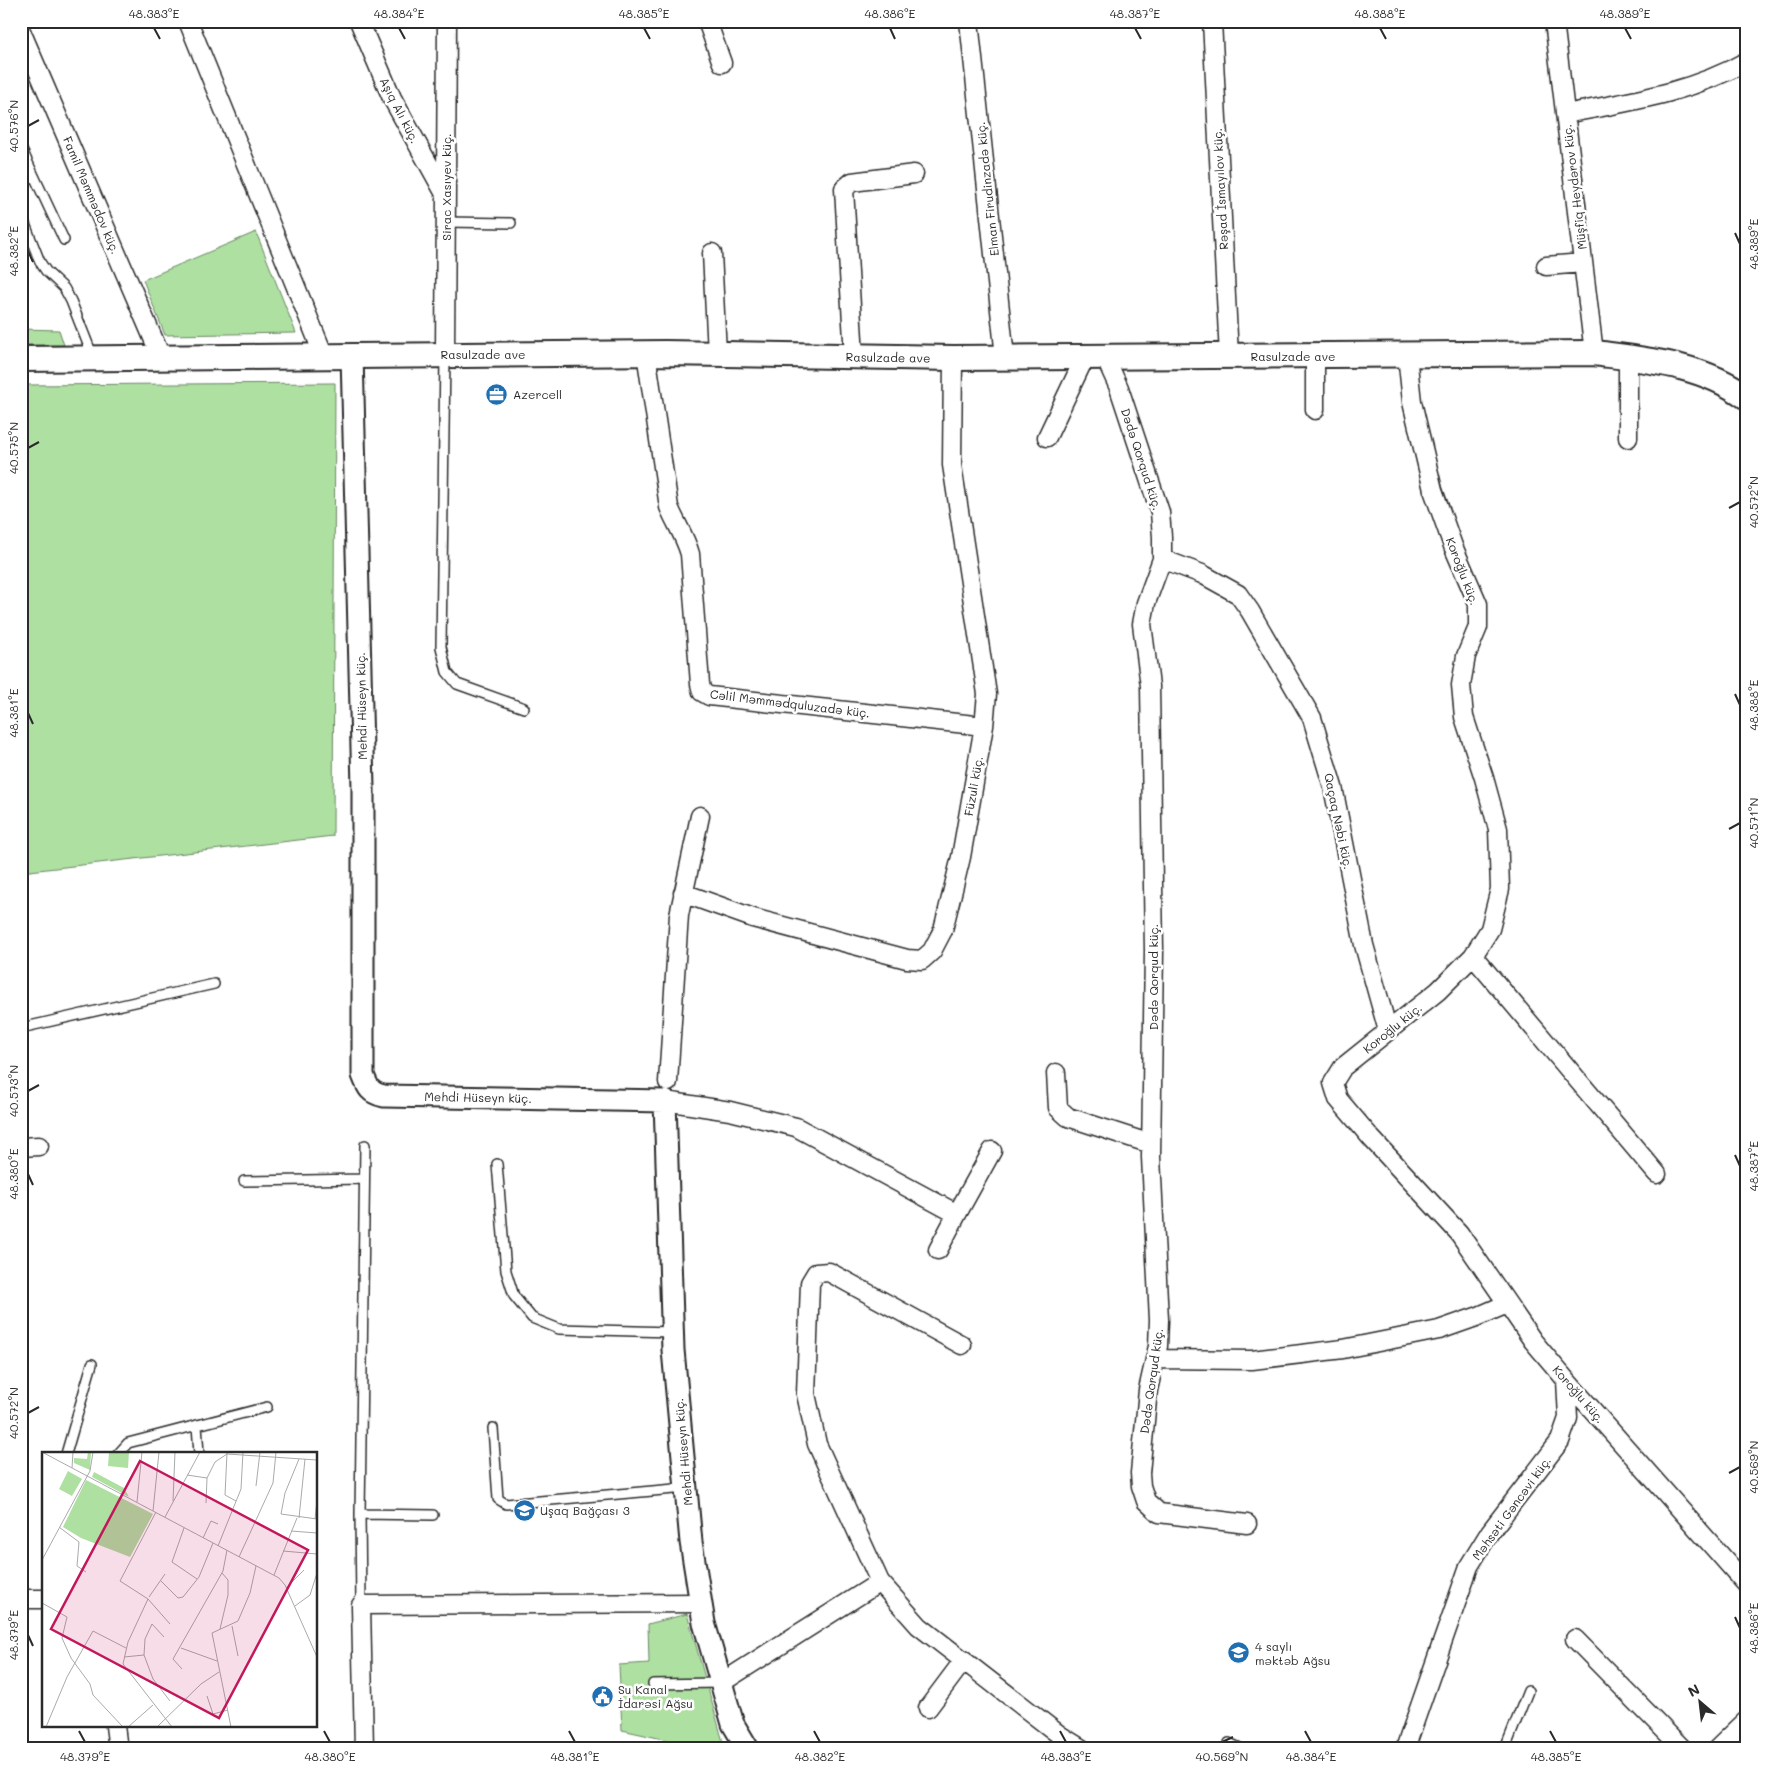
<svg xmlns="http://www.w3.org/2000/svg" width="1768" height="1770" font-family="Mali,sans-serif">
<style>
.green{fill:#aee0a1;stroke:#6c8666}
.lines{fill:none;stroke-linecap:round;stroke-linejoin:round}
.service-casing{stroke:#2b2b2b;stroke-width:12}
.minor-casing{stroke:#2b2b2b;stroke-width:21}
.tertiary-casing{stroke:#2b2b2b;stroke-width:25}
.secondary-casing{stroke:#2b2b2b;stroke-width:28}
.service{stroke:#fff;stroke-width:9}
.minor{stroke:#fff;stroke-width:18}
.tertiary{stroke:#fff;stroke-width:21}
.secondary{stroke:#fff;stroke-width:24}
.ticks{fill:none;stroke:#2b2b2b;stroke-width:2}
.labels{text-anchor:middle;dominant-baseline:central;stroke-width:5;stroke-linejoin:round;paint-order:stroke}
.street-label{font-size:12px;fill:#2b2b2b;stroke:#fff}
.poi-label{font-size:12px;fill:#2b2b2b;stroke:#fff;text-anchor:start}
.inset-road{fill:none;stroke:#aaa;stroke-width:1}
.view{fill:#c2185b;fill-opacity:0.15;stroke:#c2185b;stroke-width:2.5}
.inset-edge{fill:none;stroke:#2b2b2b;stroke-width:2.5}
.neatline{fill:none;stroke:#2b2b2b;stroke-width:2}
.ticks-label{font-size:12px;text-anchor:middle;fill:#2b2b2b}
</style>
<rect width="100%" height="100%" fill="#fff"/>
<filter id="ink" filterUnits="userSpaceOnUse"><feTurbulence type="fractalNoise" baseFrequency=".02" numOctaves="2"/><feDisplacementMap in="SourceGraphic" scale="10" xChannelSelector="R" yChannelSelector="G"/><feConvolveMatrix kernelMatrix="1 2 1 2 8 2 1 2 1" color-interpolation-filters="sRGB"/></filter>
<g filter="url(#ink)">
<path class="green" d="M256 232 296 333 165 335 143 280Z
M21 329 59 330 64 345H21Z
M335 383 333 836 21 872V385Z
M687 1614 725 1749H708L622 1730 619 1665 649 1663 648 1624Z"/>
<g class="lines">
<defs>
<path id="service" d="M21 148 64 240
M21 181 33 176
M21 214 40 262 46 271 64 288 71 301 93 357
M446 222 511 223
M445 357 441 647 447 672 457 684 524 708
M21 1028 214 984
M497 1164 506 1271 514 1296 532 1318 559 1329 672 1332
M244 1181 363 1179
M197 1425 199 1454
M493 1428 498 1499 506 1504 686 1488
M66 1454 92 1364
M118 1454 128 1443 267 1407
M360 1514 433 1515
M361 1605 360 1514 365 1145
M653 1684 720 1683
M1229 1743 1242 1749
M1505 1749 1528 1691"/>
<path id="minor" d="M188 21 324 356
M359 21 392 98 445 194
M707 21 722 63
M969 21 1005 357
M1212 21 1229 356
M1554 21 1594 353
M21 31 162 359
M1565 114C1627 102 1691 93 1747 61
M712 253 717 353
M1546 266 1583 263
M646 353 669 507C676 524 685 536 690 554L700 684 702 692 709 696 984 726
M445 354 447 21
M1407 355 1412 402 1433 490 1453 546 1478 604V627L1466 656 1461 685 1464 717 1484 778 1498 829 1500 889 1490 929 1473 956 1438 991 1343 1067 1333 1083 1338 1099 1372 1139 1459 1233 1533 1341 1566 1380 1747 1585
M854 356 844 189 852 182 914 174
M1315 356V410
M1105 357 1119 388 1160 512 1162 537V559L1146 603 1142 624 1150 686 1154 951 1151 1157 1159 1320 1158 1346 1148 1390 1140 1473 1141 1486 1146 1501 1159 1513 1247 1524
M1628 357V438
M1047 437 1085 357
M1162 559 1202 574 1238 594 1250 611 1312 718 1333 787 1364 945 1388 1031
M683 893 753 918 907 959 922 960 932 951 943 930 961 857 984 726 987 694 952 465 953 358
M1473 956 1657 1174
M1056 1073 1058 1108 1068 1117 1151 1144
M668 1082 679 915 700 816
M665 1101 730 1111 796 1127 957 1214
M21 1147 39 1146
M938 1250 957 1214 992 1151
M962 1345 829 1272 816 1273 810 1283 806 1394 817 1444 880 1582 919 1626 1061 1736 1082 1749
M1155 1359 1252 1360 1343 1349 1439 1330 1479 1316 1507 1304
M21 1599H44
M1575 1639 1683 1749
M721 1683 880 1582
M928 1708 964 1660
M115 1726 118 1749
M364 1749 361 1605 701 1603
M1405 1749 1469 1566 1490 1532 1560 1441 1568 1418 1566 1380
M1717 1749 1747 1720"/>
<path id="tertiary" d="M352 355 363 788V1075C368 1088 370 1093 384 1096L665 1101 673 1350 691 1542 704 1623 733 1724 748 1749"/>
<path id="secondary" d="M21 359 665 353 953 358 1594 353C1647 360 1702 364 1747 397"/>
</defs>
<use href="#service" class="service-casing"/>
<use href="#minor" class="minor-casing"/>
<use href="#tertiary" class="tertiary-casing"/>
<use href="#secondary" class="secondary-casing"/>
<use href="#service" class="service"/>
<use href="#minor" class="minor"/>
<use href="#tertiary" class="tertiary"/>
<use href="#secondary" class="secondary"/>
</g>
</g>
<path class="ticks" d="M154 28 160 39M399 28 405 39M644 28 650 39M890 28 895 39M1135 28 1141 39M1380 28 1386 39M1625 28 1631 39M28 126 39 120M1735 233 1740 244M28 251 33 262M28 448 39 442M1729 508 1740 502M1735 694 1740 705M28 713 33 724M1729 829 1740 823M28 1091 39 1085M1735 1155 1740 1166M28 1174 33 1185M28 1413 39 1407M1729 1473 1740 1467M1735 1617 1740 1628M28 1635 33 1646M79 1731 85 1742M324 1731 330 1742M569 1731 575 1742M814 1731 820 1742M1060 1731 1066 1742M1305 1731 1311 1742M1550 1731 1556 1742M1222 1742 1233 1737"/>
<defs>
<symbol id="office-disc" viewBox="-11 -11 22 22"><circle r="9.5" fill="#1f6fb2" stroke="#fff"/><path d="M-6-3h4V-5.5h4V-3h4V5H-6ZM-1-4.5V-3h2v-1.5ZM-6 0V1H6V0Z" fill="#fff"/></symbol>
<symbol id="school-disc" viewBox="-11 -11 22 22"><circle r="9.5" fill="#1f6fb2" stroke="#fff"/><path d="M0-5L7-2L0 1L-7-2ZM-4 1L0 2.5L4 1V4Q0 6-4 4Z" fill="#fff"/></symbol>
<symbol id="civic-disc" viewBox="-11 -11 22 22"><circle r="9.5" fill="#1f6fb2" stroke="#fff"/><path d="M-.6-6.5H3V-4.5H.6V-3L4-1V1h2V6H-6V1h2V-1L-.6-3ZM-1.2 2.5V6h2.4V2.5Z" fill="#fff"/></symbol>
</defs>
<g fill-rule="evenodd">
<use href="#office-disc" x="484" y="382" width="25" height="25"/>
<use href="#school-disc" x="512" y="1498" width="25" height="25"/>
<use href="#school-disc" x="1226" y="1640" width="25" height="25"/>
<use href="#civic-disc" x="590" y="1684" width="25" height="25"/>
</g>
<g class="labels">
<g class="street-label">
<text transform="translate(400 110) rotate(63)">Aşıq Alı küç.</text>
<text transform="translate(446 187) rotate(-90)">Sirac Xasıyev küç.</text>
<text transform="translate(1574 187) rotate(-97)">Müşfiq Heydərov küç.</text>
<text transform="translate(987 189) rotate(-96)">Elman Firudinzadə küç.</text>
<text transform="translate(1220 189) rotate(-93)">Rəşad İsmayılov küç.</text>
<text transform="translate(92 195) rotate(67)">Famil Məmmədov küç.</text>
<text x="483" y="354">Rasulzade ave</text>
<text x="1293" y="356">Rasulzade ave</text>
<text transform="translate(888 357) rotate(1)">Rasulzade ave</text>
<text transform="translate(1142 459) rotate(72)">Dədə Qorqud küç.</text>
<text transform="translate(1463 571) rotate(69)">Koroğlu küç.</text>
<text transform="translate(790 703) rotate(7)">Cəlil Məmmədquluzadə küç.</text>
<text transform="translate(361 706) rotate(-91)">Mehdi Hüseyn küç.</text>
<text transform="translate(973 786) rotate(-80)">Füzuli küç.</text>
<text transform="translate(1339 821) rotate(78)">Qaçaq Nəbi küç.</text>
<text transform="translate(1153 977) rotate(-90)">Dədə Qorqud küç.</text>
<text transform="translate(1392 1028) rotate(-39)">Koroğlu küç.</text>
<text transform="translate(478 1097) rotate(1)">Mehdi Hüseyn küç.</text>
<text transform="translate(1151 1381) rotate(-82)">Dədə Qorqud küç.</text>
<text transform="translate(1579 1394) rotate(49)">Koroğlu küç.</text>
<text transform="translate(683 1452) rotate(-95)">Mehdi Hüseyn küç.</text>
<text transform="translate(1511 1508) rotate(-54)">Məhsəti Gəncəvi küç.</text>
</g>
<g class="poi-label">
<text x="513" y="394">Azercell</text>
<text x="540" y="1510">Uşaq Bağçası 3</text>
<text x="1255" y="1646">4 saylı<tspan x="1255" dy="14">məktəb Ağsu</tspan></text>
<text x="618" y="1689">Su Kanal<tspan x="618" dy="14">İdarəsi Ağsu</tspan></text>
</g>
</g>
<g transform="translate(42 1452)">
<rect width="275" height="275" fill="#fff"/>
<path d="M46 0H49L48 18 32 11V6L45 7ZM67 0H87L86 16 66 14ZM26 19 40 27 30 44 17 37ZM52 20 82 36 87 45 50 25ZM44 28 111 62 88 105 39 86 21 75Z" fill="#aee0a1"/>
<path class="inset-road" d="M0 0 237 126 243 133 275 205M185 1 183 43 194 49M257 7 243 41 239 62 275 67M30 16 31 0M145 23 165 26 173 10 185 2 275 8M214 34 218 0M131 49 133 0M95 50 100 0M164 51 165 26M111 59 117 0M114 60 78 129 106 147 86 190 81 212 130 275M123 65 158 0M257 66 263 7M273 67 275 48M17 75 37 90 35 114 44 120M142 76 130 110 155 127M249 79 275 81M161 86 169 69 176 72M176 94 199 37 201 0M241 99 275 102M197 105 231 31 234 0M0 108 48 19 51 0M232 123 255 66M118 128 136 146 141 145 157 125 171 91M244 136 262 118M107 145 123 122M106 147 128 172M0 151 25 165 20 186 29 206 48 232 51 243 81 275M253 154 268 143 275 121M190 174 196 204M178 177 186 143V128L180 121M122 185 110 172 103 187 102 203 111 227 128 249M139 196 175 209M82 205 102 203M140 217 131 207 181 119 185 98M165 244 171 262 186 258M4 275 25 225 51 179 84 196M86 275 111 253M115 275 159 232 177 220M189 275 170 181 196 169 208 141 214 114"/>
<path class="view" d="M98 9 266 98 177 266 9 177Z"/>
<rect width="275" height="275" class="inset-edge"/>
</g>
<rect width="1768" height="1770" fill="none" stroke="#fff" stroke-width="55"/>
<g transform="translate(1700 1702) rotate(332)" stroke="#ffffff" stroke-width="4" paint-order="stroke">
<path d="M0-4L9 19L0 12L-9 19Z" fill="#2b2b2b"/>
<text y="-8" font-size="14" font-weight="bold" text-anchor="middle" fill="#2b2b2b">N</text>
</g>
<rect x="28" y="28" width="1712" height="1714" class="neatline"/>
<g class="ticks-label">
<text x="154" y="18">48.383°E</text>
<text x="399" y="18">48.384°E</text>
<text x="644" y="18">48.385°E</text>
<text x="890" y="18">48.386°E</text>
<text x="1135" y="18">48.387°E</text>
<text x="1380" y="18">48.388°E</text>
<text x="1625" y="18">48.389°E</text>
<text transform="translate(14 126) rotate(-90)" y="4">40.576°N</text>
<text transform="translate(1754 244) rotate(-90)" y="4">48.389°E</text>
<text transform="translate(14 251) rotate(-90)" y="4">48.382°E</text>
<text transform="translate(14 448) rotate(-90)" y="4">40.575°N</text>
<text transform="translate(1754 502) rotate(-90)" y="4">40.572°N</text>
<text transform="translate(1754 705) rotate(-90)" y="4">48.388°E</text>
<text transform="translate(14 713) rotate(-90)" y="4">48.381°E</text>
<text transform="translate(1754 823) rotate(-90)" y="4">40.571°N</text>
<text transform="translate(14 1091) rotate(-90)" y="4">40.573°N</text>
<text transform="translate(1754 1166) rotate(-90)" y="4">48.387°E</text>
<text transform="translate(14 1174) rotate(-90)" y="4">48.380°E</text>
<text transform="translate(14 1413) rotate(-90)" y="4">40.572°N</text>
<text transform="translate(1754 1467) rotate(-90)" y="4">40.569°N</text>
<text transform="translate(1754 1628) rotate(-90)" y="4">48.386°E</text>
<text transform="translate(14 1635) rotate(-90)" y="4">48.379°E</text>
<text x="85" y="1761">48.379°E</text>
<text x="330" y="1761">48.380°E</text>
<text x="575" y="1761">48.381°E</text>
<text x="820" y="1761">48.382°E</text>
<text x="1066" y="1761">48.383°E</text>
<text x="1222" y="1761">40.569°N</text>
<text x="1311" y="1761">48.384°E</text>
<text x="1556" y="1761">48.385°E</text>
</g>
</svg>
